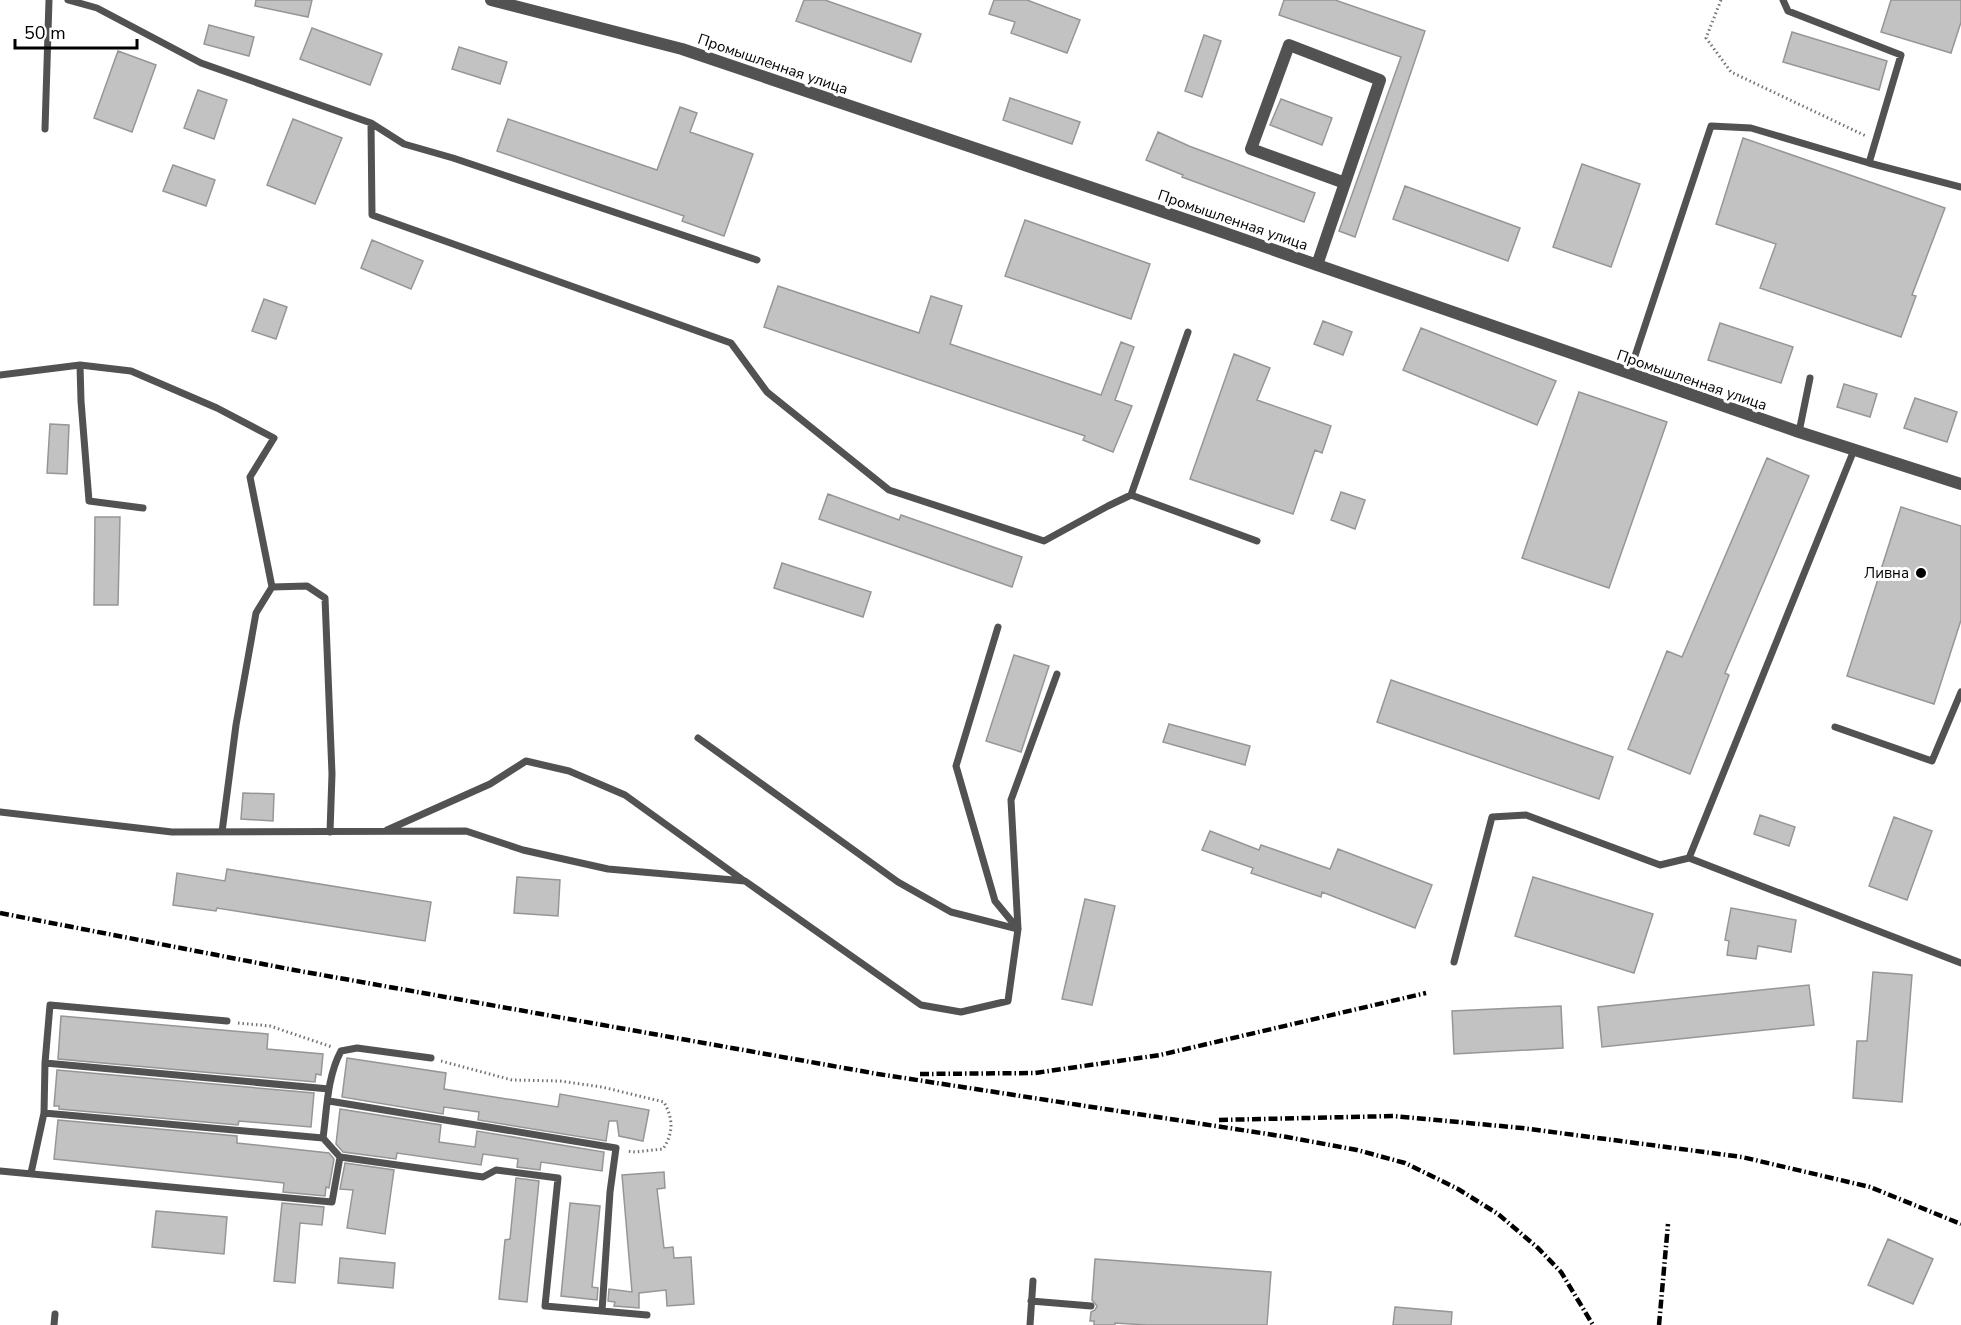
<svg xmlns="http://www.w3.org/2000/svg" width="1961" height="1325" font-family="'Nunito Sans',sans-serif">
<style>
.building{fill:#c2c2c2;stroke:#969696;stroke-width:1.5}
.lines{fill:none;stroke-linecap:round;stroke-linejoin:round}
.path{stroke:#747474;stroke-width:3;stroke-dasharray:1.5 3;stroke-linecap:butt}
.service{stroke:#525252;stroke-width:7}
.minor{stroke:#525252;stroke-width:12}
.rail{stroke:#000;stroke-width:4.5;stroke-dasharray:9 3 1.5 3;stroke-linecap:butt}
.poi-dot{fill:#000;stroke:#fff;stroke-width:2}
.labels{text-anchor:middle;dominant-baseline:central;stroke-width:6;stroke-linejoin:round;paint-order:stroke}
.street-label{font-size:15px;fill:#000;stroke:#fff}
.poi-label{font-size:15px;fill:#000;stroke:#fff;text-anchor:end}
</style>
<rect width="100%" height="100%" fill="#fff"/>
<path class="building" d="M256 0H312L308 17 255 6Z
M804 0H825L921 34 911 62 796 21Z
M994 0H1027L1080 20 1067 53 1011 33 1015 22 989 14Z
M1284 0H1335L1425 31 1355 237 1339 231 1401 57 1279 15Z
M1891 0H1961V22L1951 53 1881 32Z
M209 25 254 37 249 56 204 44Z
M312 28 382 54 370 85 300 59Z
M1792 32 1887 61 1879 90 1783 62Z
M1204 35 1221 41 1202 97 1185 91Z
M459 47 507 62 500 84 452 69Z
M118 51 156 65 132 132 94 118Z
M198 90 227 100 214 139 184 128Z
M1010 98 1080 122 1072 144 1003 120Z
M1281 99 1332 118 1322 145 1270 125Z
M680 107 697 113 690 132 753 154 724 236 682 221 684 216 497 151 508 119 657 170Z
M293 119 342 138 315 204 267 185Z
M1158 132 1189 146 1315 193 1304 222 1182 177 1183 175 1146 160Z
M1743 138 1945 208 1912 295 1916 296 1901 337 1760 288 1776 244 1716 224Z
M1582 164 1640 184 1611 267 1553 247Z
M173 165 215 180 206 206 163 191Z
M1405 186 1520 228 1508 261 1393 219Z
M1025 220 1150 264 1131 319 1005 276Z
M372 240 423 261 411 289 361 268Z
M778 286 919 333 931 296 962 306 950 344 1101 395 1121 342 1134 347 1115 400 1132 406 1113 452 1083 440 1085 436 764 327Z
M264 299 287 307 276 339 252 331Z
M1323 321 1352 332 1343 355 1314 344Z
M1720 323 1793 347 1781 383 1708 360Z
M1421 328 1556 381 1537 425 1403 370Z
M1234 354 1270 368 1257 400 1331 426 1322 453 1315 450 1293 514 1190 479Z
M1844 384 1877 394 1870 417 1837 407Z
M1579 392 1667 422 1609 588 1522 558Z
M1915 398 1957 412 1947 442 1904 428Z
M50 424 69 425 67 474 47 473Z
M1767 458 1809 476 1725 673 1729 675 1690 774 1628 749 1667 651 1682 657Z
M1341 492 1365 500 1355 529 1331 520Z
M828 494 899 520 901 515 1022 557 1012 587 819 519Z
M1901 507 1961 526V620L1934 704 1847 676Z
M95 517H120L118 605H94Z
M782 563 871 592 863 617 774 588Z
M1014 655 1049 666 1021 752 986 741Z
M1391 680 1613 757 1599 799 1377 722Z
M1169 724 1250 746 1245 765 1163 742Z
M243 793 274 794 273 821 241 819Z
M1760 815 1795 827 1789 846 1754 834Z
M1894 817 1932 831 1907 900 1869 886Z
M1210 831 1259 850 1261 845 1330 869 1338 849 1432 885 1415 928 1322 892 1321 897 1251 873 1253 868 1202 850Z
M227 869 431 902 425 941 217 908 216 911 173 905 177 873 225 881Z
M517 877 560 880 558 916 514 913Z
M1533 877 1653 914 1634 973 1515 936Z
M1085 899 1115 906 1092 1005 1062 999Z
M1731 908 1796 920 1791 952 1758 946 1756 959 1727 955 1729 941 1725 940Z
M1873 972 1912 975 1902 1102 1853 1098 1857 1041H1867Z
M1809 985 1814 1025 1602 1047 1598 1007Z
M1561 1006 1563 1048 1454 1054 1452 1011Z
M61 1016 268 1034 267 1049 323 1054 321 1075 316 1074 315 1082 58 1059Z
M347 1058 446 1073 444 1089 558 1107 560 1094 649 1110 643 1141 619 1136 617 1121H609L606 1141 478 1120 479 1112 444 1107 443 1114 342 1097Z
M57 1070 314 1093 311 1127 239 1121 238 1125 59 1109V1106H54Z
M340 1109 441 1125 439 1142 475 1147 477 1131 604 1152 602 1171 541 1162 540 1170 517 1167 518 1159 483 1154 481 1165 397 1153 396 1159 343 1152 336 1144Z
M58 1120 237 1136V1143L329 1153 334 1159 329 1188 326 1187 325 1196 283 1192 284 1183 54 1159Z
M345 1163 394 1170 385 1234 347 1228 353 1190 340 1189Z
M664 1172 665 1188 657 1189 664 1248 673 1247 674 1258 691 1257 694 1304 667 1306 666 1290 639 1293V1308L614 1306 615 1302 608 1301 609 1289 632 1292 622 1175Z
M516 1178 539 1181 527 1302 499 1299 505 1240 510 1239Z
M282 1203 324 1207 322 1225 300 1223 295 1283 274 1281Z
M570 1203 600 1206 592 1287 598 1288 597 1300 561 1296Z
M156 1211 227 1217 224 1254 152 1247Z
M1888 1239 1933 1259 1913 1304 1868 1285Z
M340 1258 395 1263 393 1288 338 1283Z
M1095 1259 1271 1272 1267 1325H1146L1115 1323V1325H1094V1321H1090L1091 1312 1095 1310 1097 1306 1092 1300Z
M1395 1307 1452 1312 1451 1325H1393Z"/>
<g class="lines">
<path class="path" d="M1721 0 1706 38 1731 72 1866 136
M238 1023 270 1026 332 1047
M441 1061 512 1080 560 1081 602 1087 664 1102C673 1119 674 1132 663 1149L635 1152 627 1151"/>
<path class="service" d="M68 0 97 8 201 63 371 123 404 144 453 158 757 260
M371 123 372 215 731 343 767 392 889 490 1044 541 1108 506 1131 495 1188 332
M45 129 49 0
M1869 163 1961 187
M80 365 81 401 89 501 143 508
M1629 374 1711 126 1751 128 1869 163 1901 55 1788 11 1783 0
M0 375 80 365 131 371 217 408 274 438 250 477 272 587
M1799 432 1810 378
M1854 450 1689 858 1961 963
M1131 495 1257 541
M998 627 956 766 995 901 1018 929
M1835 727 1932 761 1961 692
M698 738 898 882 951 912 1018 929
M0 812 172 832 466 831 523 850 608 869 745 881 921 1005 961 1012 1008 1001 1018 929 1011 800 1057 674
M387 830 490 784 526 761 569 771 625 795 743 880
M222 832 236 725 256 613 272 587 307 586 325 598 332 774 330 832
M1454 962 1492 817 1526 815 1660 865 1689 858
M45 1063 329 1089
M329 1101 616 1148 610 1192 602 1311
M44 1113 323 1138
M340 1157 483 1177 496 1170 558 1178 545 1306 647 1315
M0 1171 332 1202 340 1157 323 1138C327 1109 327 1077 341 1051L357 1048 431 1058
M31 1173 44 1113 45 1063 50 1005 227 1021
M1031 1301 1091 1306
M54 1325 55 1314
M1030 1325 1033 1281"/>
<path class="minor" d="M491 0 682 49 1202 225 1799 432 1961 484
M1317 265 1380 80 1289 45 1251 149 1345 183"/>
<path class="rail" d="M0 913 294 970 878 1074 1287 1137 1357 1150 1405 1163 1458 1189 1498 1214 1538 1248 1561 1272 1593 1325
M920 1074 1035 1073 1160 1055 1426 993
M1219 1120 1393 1116 1522 1128 1742 1157 1870 1187 1961 1224
M1659 1325 1668 1224"/>
</g>
<circle class="poi-dot" cx="1921" cy="573" r="6"/>
<g class="labels">
<g class="street-label">
<text transform="translate(773 64) rotate(19)">Промышленная улица</text>
<text transform="translate(1233 220) rotate(19)">Промышленная улица</text>
<text transform="translate(1692 380) rotate(19)">Промышленная улица</text>
</g>
<g class="poi-label">
<text x="1909" y="573">Ливна</text>
</g>
</g>
<path d="M15 39v9h122v-9" fill="none" stroke="#000000" stroke-width="3"/>
<text x="24" y="39" font-size="18" fill="#000000" stroke="#ffffff" stroke-width="4.5" paint-order="stroke">50 m</text>
</svg>
